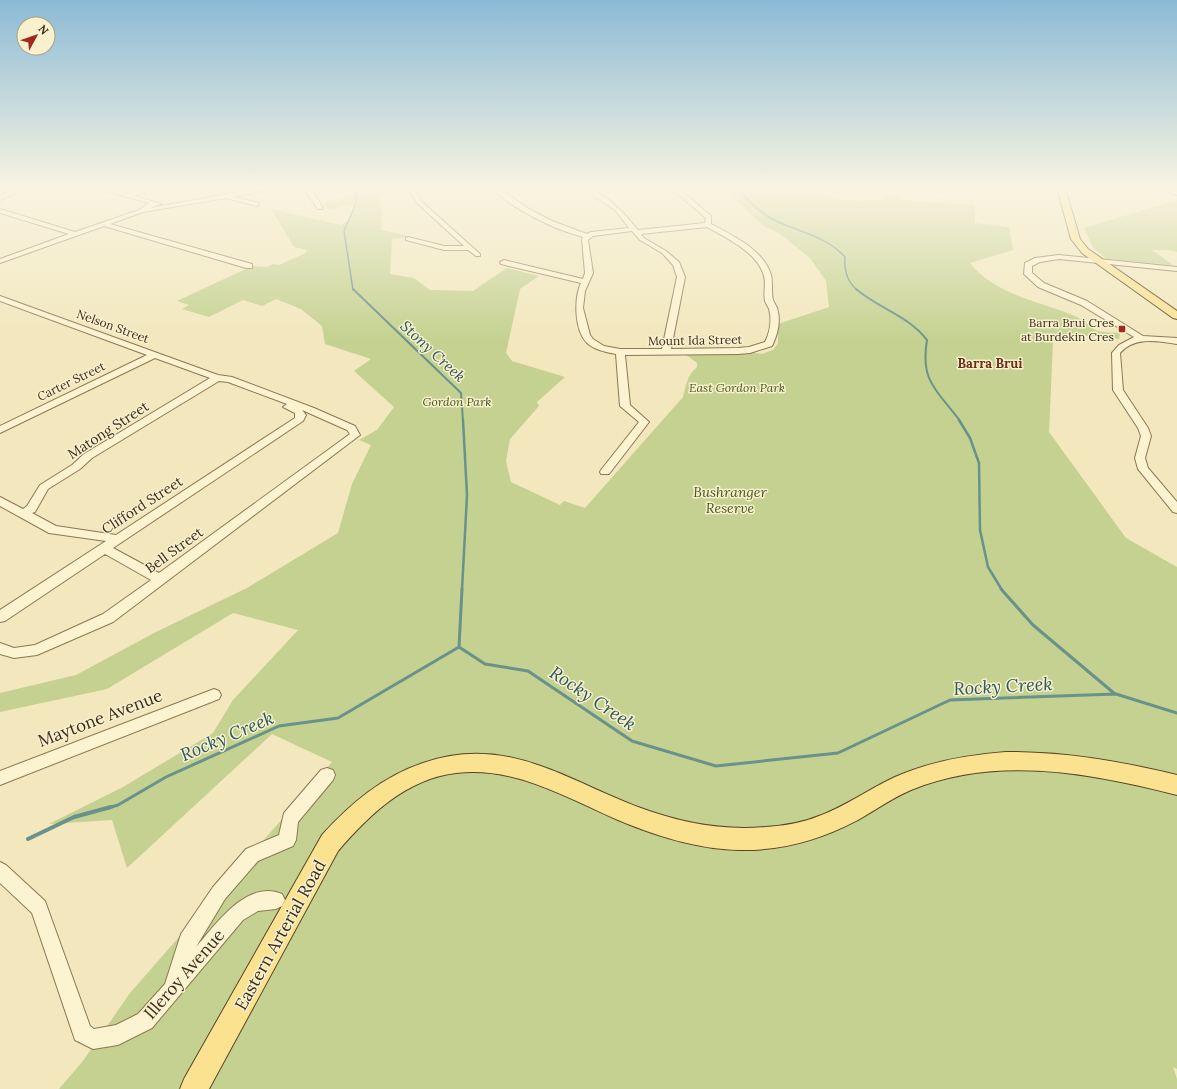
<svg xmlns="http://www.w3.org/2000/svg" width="1177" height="1089" font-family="Lora,serif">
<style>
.green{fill:#c4d190}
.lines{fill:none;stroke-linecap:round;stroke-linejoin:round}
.stream-far4{stroke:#68928b;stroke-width:1.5}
.stream-far3{stroke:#68928b;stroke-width:2}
.stream-far2{stroke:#68928b;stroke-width:2.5}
.stream-far1{stroke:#68928b;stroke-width:3}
.stream{stroke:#68928b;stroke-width:4}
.minor-casing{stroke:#8c7754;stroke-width:2}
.major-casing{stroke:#594429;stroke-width:2}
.minor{fill:#fcf3d1;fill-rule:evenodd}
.major{fill:#fae290;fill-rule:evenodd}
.poi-dot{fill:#a2281e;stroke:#f9f0ce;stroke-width:1.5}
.labels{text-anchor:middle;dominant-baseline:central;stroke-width:3;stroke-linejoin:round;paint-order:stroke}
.far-poi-label{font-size:12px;fill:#3a2d1b;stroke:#f9f0ce;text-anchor:end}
.far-street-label{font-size:12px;fill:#3a2d1b;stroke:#f9f0ce}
.far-park-label{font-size:12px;font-style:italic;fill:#45591f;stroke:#f9f0ce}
.far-neighbourhood-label{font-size:13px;font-weight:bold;fill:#6b2f16;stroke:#f9f0ce}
.street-label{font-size:14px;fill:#3a2d1b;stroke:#f9f0ce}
.park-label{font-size:14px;font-style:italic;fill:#45591f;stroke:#f9f0ce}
.water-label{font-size:15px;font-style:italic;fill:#285a5b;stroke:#f9f0ce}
.near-street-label{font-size:17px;fill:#3a2d1b;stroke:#f9f0ce}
.near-water-label{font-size:18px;font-style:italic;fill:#285a5b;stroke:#f9f0ce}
</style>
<rect width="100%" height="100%" fill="#f2e7bd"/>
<path class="green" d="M349 188H359L364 193 381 188H400V191L378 197 382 213 381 230 413 237 392 239 390 274 414 278 430 290 473 291 507 268 539 276 520 289 506 353 512 361 565 377 537 402 539 406 510 439 506 461 511 482 560 505 564 501 585 508 683 397C686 386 687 375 697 367V363L685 354 748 352 762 354 773 350 778 343V324L829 307 826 281 810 258 780 234 762 225 728 192 727 188H815C830 203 864 202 884 199V196H899L900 200 975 205V223L1009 227 1013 250 970 263C995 295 1039 301 1075 316 1083 319 1090 328 1098 331 1104 333 1113 332 1120 333L1119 339 1069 334 1053 342 1049 432 1126 538 1177 567V1069L1173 1067 1177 1079V1089H59L83 1061 130 993 332 762 272 734 127 868 112 820 49 824 123 787 213 733 233 700 298 630 233 613 107 689 0 712V693L76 675 156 632 247 588 338 533 352 484 371 445 359 440 377 430 394 407 354 371 371 359 325 344 322 326 301 309 276 299 262 306 243 300 209 317 182 309 189 305 177 301 252 266 267 267 273 264 279 265 306 253 307 250 294 247 271 209 341 225 347 222 353 210V204L329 210 323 203 354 195Z
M1177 200V252L1170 250H1152L1173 265 1106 259 1093 247 1084 228Z"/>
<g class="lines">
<path class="stream-far4" d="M352 188 356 191V203L344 231 353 290
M739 188V190C749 202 761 213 774 220 799 232 826 236 845 257 844 271 847 281 857 290"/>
<path class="stream-far3" d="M353 289 461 393 463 421
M856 289C878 308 909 316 927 340 920 382 937 390 960 421"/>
<path class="stream-far2" d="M959 420 970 438 979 463 980 530 988 567 1002 590
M462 590 467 495 463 420"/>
<path class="stream-far1" d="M1001 589 1033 625 1115 694
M459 647 462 589
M108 808 118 805 166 777 279 726 338 718 459 647 485 664 528 671 632 741 716 766 838 753 950 700 1116 694 1177 713"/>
<path class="stream" d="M28 839 74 817 111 807"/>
<defs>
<path id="minor" d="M17 188H26L0 200V196Z
M95 188H106L128 194 144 188H154L134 196 161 204 150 208 261 188H276L233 197 259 203V205L257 206 226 198 143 212 110 224 252 264V268H246L104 226 0 263V259L69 234 0 213V209L75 232 139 210 149 203Z
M301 188C314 188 317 199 323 208L322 209H318L307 193Z
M408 188H414V190L436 188 416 193 421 201 480 254V256H476L468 250H444L406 240V238L408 237 444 246H464L417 203Z
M491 188H498L529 209 552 221 587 234 591 232 629 228 615 210 581 188C602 188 626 215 638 230L705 223 706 218 671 188H678L711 216V224C732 235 764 250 771 275 773 283 771 292 773 300 774 303 776 305 777 308 781 320 778 333 773 344L772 346 750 353 738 354 625 355 630 405 649 422 609 474H601L600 472 601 470 639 422 620 406 616 354C606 352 595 350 587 343 574 330 574 298 581 283L501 264 500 262 504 260 583 279 585 273 582 239 583 237C551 228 516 211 491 188ZM707 227C726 238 755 251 763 273 767 282 763 292 765 301 766 304 768 306 769 309 772 320 770 332 765 342L749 347 738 348 671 349 685 277 679 262 666 251 644 238 641 234ZM632 231 640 240 662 253 673 265 677 277 662 349H620L604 346 593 339 590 335 583 308 585 291 593 273 588 240 593 236Z
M938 188H944L945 191 935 193 934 192 939 190Z
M1158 188H1168L1177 191V195Z
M1059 255 1177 267V271L1059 259 1040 262 1032 266V273L1044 283 1087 301 1143 336 1177 338V344C1157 341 1135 336 1120 353L1123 390 1148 428 1151 436 1145 458 1148 468 1177 502V513L1173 512 1138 469 1135 458 1141 436 1138 428 1113 390 1112 353 1119 345 1134 337 1081 305 1038 287 1024 274 1025 263 1035 258Z
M0 296 218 375 232 377 314 408 355 426 360 435 113 622 37 655 14 658 0 654V643L14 648 35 645 103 614 151 580 105 554 5 621 0 622V610L106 541 49 533 0 506V497L23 509 27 506 40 485 72 465 84 454 210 378 155 358 0 433V426L147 355 0 301ZM219 381 228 382 287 404 283 407 295 413V418L116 535 56 526 32 513 35 512 48 489 80 469 92 458ZM302 410 347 430 350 434 159 573 113 548 303 421 306 415Z
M214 689 219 691 221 695 219 699 0 785V771Z
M327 768 333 770 335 775 333 780 298 822 296 840 293 846 258 861 225 899 196 947C216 924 247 879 282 894L285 900 282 906 276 909 258 911 243 920 152 1028 118 1045 93 1049 75 1040 32 913 0 883V862L6 865 45 901 90 1026 94 1029 116 1025 138 1014 165 984 181 934 213 887 246 849 279 835 284 813 321 770Z"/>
<path id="major" d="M1057 188H1065L1080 239 1088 249 1177 311V319L1173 318 1082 253 1071 239Z
M1006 752C1066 752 1119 761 1177 775V795C1090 773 997 755 911 790 892 798 874 811 856 821 820 840 781 851 739 850 697 849 656 836 618 820 565 797 515 766 456 773 406 779 369 815 338 851L209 1089H180L184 1079 322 835C351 803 382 777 423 763 506 734 564 779 638 807 678 822 722 831 765 827 783 826 802 823 819 816 846 806 869 789 895 777 931 761 968 755 1006 752Z"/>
</defs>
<use href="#minor" class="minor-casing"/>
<use href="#major" class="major-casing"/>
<use href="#minor" class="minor"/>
<use href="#major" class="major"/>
</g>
<linearGradient id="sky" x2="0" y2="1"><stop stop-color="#8bbad6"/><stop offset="0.55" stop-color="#f9f4e1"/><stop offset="1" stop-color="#f9f4e1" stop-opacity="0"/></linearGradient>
<rect width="1177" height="341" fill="url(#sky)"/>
<rect class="poi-dot" x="1118" y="325" width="8" height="8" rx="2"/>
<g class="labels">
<g class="far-poi-label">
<text x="1114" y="322">Barra Brui Cres<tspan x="1114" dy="14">at Burdekin Cres</tspan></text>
</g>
<g class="far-street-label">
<text transform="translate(113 326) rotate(20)">Nelson Street</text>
<text transform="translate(695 340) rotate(-1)">Mount Ida Street</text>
<text transform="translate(71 381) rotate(-26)">Carter Street</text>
</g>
<g class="far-park-label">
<text x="737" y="387">East Gordon Park</text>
<text x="457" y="401">Gordon Park</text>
</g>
<g class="far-neighbourhood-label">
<text x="990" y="363">Barra Brui</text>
</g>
<g class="street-label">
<text transform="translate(108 430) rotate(-33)">Matong Street</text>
<text transform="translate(142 505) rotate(-33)">Clifford Street</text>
<text transform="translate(174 550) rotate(-36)">Bell Street</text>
</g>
<g class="park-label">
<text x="730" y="492">Bushranger<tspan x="730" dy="16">Reserve</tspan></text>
</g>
<g class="water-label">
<text transform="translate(433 351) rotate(43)">Stony Creek</text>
</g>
<g class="near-street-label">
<text transform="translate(100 718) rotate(-21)">Maytone Avenue</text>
<text transform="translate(280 935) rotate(-61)">Eastern Arterial Road</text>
<text transform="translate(184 974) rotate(-49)">Illeroy Avenue</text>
</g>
<g class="near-water-label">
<text transform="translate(1003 686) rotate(-3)">Rocky Creek</text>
<text transform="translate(593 698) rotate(34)">Rocky Creek</text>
<text transform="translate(227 736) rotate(-23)">Rocky Creek</text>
</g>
</g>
<g transform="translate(36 36) rotate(50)"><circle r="19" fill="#f9f0ce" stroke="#ada286"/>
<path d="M0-3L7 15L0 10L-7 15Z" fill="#a2281e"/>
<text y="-6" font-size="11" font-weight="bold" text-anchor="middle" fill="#3a2d1b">N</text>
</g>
</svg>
